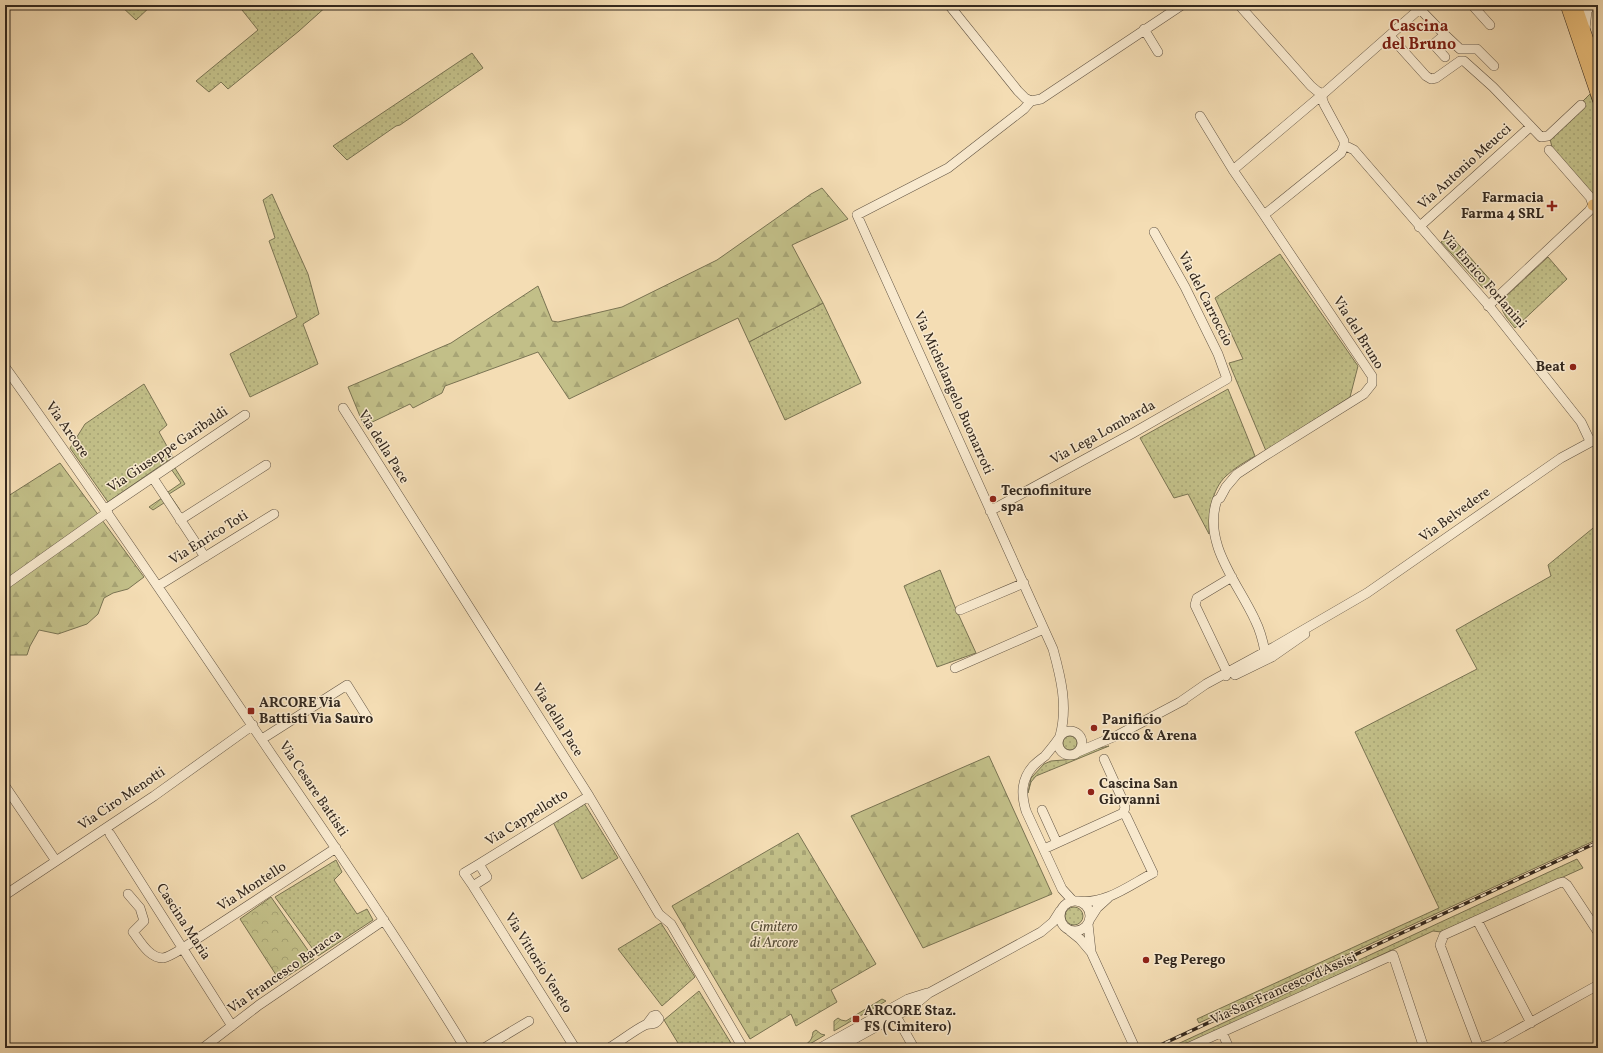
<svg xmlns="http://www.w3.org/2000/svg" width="1603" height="1053" font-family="Vollkorn,serif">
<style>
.grass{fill:url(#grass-dots);stroke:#7a7453}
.forest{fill:url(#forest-firs);stroke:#7a7453}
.cemetery{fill:url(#cemetery-stones);stroke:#7a7453}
.park{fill:url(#park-crowns);stroke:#7a7453}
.garden{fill:url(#garden-furrows);stroke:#7a7453}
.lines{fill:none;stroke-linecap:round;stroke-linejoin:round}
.minor-casing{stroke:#635544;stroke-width:10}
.major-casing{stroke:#33281e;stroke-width:12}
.minor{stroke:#f8e9ce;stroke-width:9}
.major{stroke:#eabe7a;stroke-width:11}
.rail-casing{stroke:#33281e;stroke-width:3.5}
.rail{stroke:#f8e9ce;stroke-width:2;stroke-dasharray:6;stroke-linecap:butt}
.poi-dot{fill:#8f2418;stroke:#f8e9ce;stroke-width:1.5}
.labels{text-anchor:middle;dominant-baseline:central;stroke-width:3;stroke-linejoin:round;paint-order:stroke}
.street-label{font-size:14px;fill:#33281e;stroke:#f8e9ce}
.poi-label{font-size:14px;font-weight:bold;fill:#33281e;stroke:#f8e9ce;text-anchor:start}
.park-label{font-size:14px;font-style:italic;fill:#574e38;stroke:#f8e9ce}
.quarter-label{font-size:16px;font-weight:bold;fill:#7a1f14;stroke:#f8e9ce}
</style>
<defs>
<pattern id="grass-dots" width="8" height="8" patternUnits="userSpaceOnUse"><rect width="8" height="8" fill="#c2bf88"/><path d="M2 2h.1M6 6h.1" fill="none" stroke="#a7a475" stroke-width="1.8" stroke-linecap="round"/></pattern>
<pattern id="forest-firs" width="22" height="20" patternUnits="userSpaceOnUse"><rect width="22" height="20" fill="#c2bf88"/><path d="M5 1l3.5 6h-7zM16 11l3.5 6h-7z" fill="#a7a475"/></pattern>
<pattern id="cemetery-stones" width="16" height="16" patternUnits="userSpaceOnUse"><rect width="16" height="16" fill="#c2bf88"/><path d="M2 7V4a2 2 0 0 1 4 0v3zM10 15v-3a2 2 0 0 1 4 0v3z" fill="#a7a475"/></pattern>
<pattern id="park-crowns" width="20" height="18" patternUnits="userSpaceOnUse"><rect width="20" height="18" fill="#c2bf88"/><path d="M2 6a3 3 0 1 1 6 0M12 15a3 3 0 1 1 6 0" fill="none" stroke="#a7a475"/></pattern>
<pattern id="garden-furrows" width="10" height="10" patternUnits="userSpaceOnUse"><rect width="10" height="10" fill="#c2bf88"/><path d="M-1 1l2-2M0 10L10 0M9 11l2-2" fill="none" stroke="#a7a475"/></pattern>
</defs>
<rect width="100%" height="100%" fill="#f4ddb4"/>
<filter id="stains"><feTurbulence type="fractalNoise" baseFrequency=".005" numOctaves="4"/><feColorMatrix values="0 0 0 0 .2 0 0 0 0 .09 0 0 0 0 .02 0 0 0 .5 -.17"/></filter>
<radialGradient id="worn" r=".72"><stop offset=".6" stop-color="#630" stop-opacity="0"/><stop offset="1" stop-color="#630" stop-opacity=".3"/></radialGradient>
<path class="grass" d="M120 5H152L136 20Z
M238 5H328L299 31 228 89 221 82 209 92 196 81 258 30Z
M472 53 483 68 400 125 396 126 347 160 333 146Z
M1590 94 1598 116V202L1553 151 1549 135Z
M272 194 308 274 319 314 303 324 318 364 250 397 230 354 297 317 269 241 275 238 263 200Z
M1280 254 1358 366 1350 397 1266 451 1229 363 1243 359 1215 298Z
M1548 257 1567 279 1515 328C1508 319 1499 311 1502 300Z
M823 303 861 383 785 420 749 342Z
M144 384 167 425 159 432 173 457 108 502 70 448 85 424Z
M1228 389 1255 456C1245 462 1234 468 1226 476 1211 490 1209 514 1209 534L1188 494 1174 498 1140 438Z
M1598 524V839L1199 1023 1197 1019 1439 908 1355 732 1477 669 1456 630 1551 576 1548 565Z
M940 570 955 607 976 653 937 667 904 586Z
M1063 743a7 7 0 1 1 14 0a7 7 0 1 1-14 0Z
M1109 746 1036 776 1031 782 1028 793 1031 778 1044 764 1051 761 1075 759 1086 751Z
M584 803 618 858 582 879 553 822Z
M1577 859 1583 868 1441 932 1433 931 1180 1048H1169Z
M336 860 342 872 334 880 357 914 367 909 373 920 318 956 275 897Z
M1065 916a9 9 0 1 1 18 0a9 9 0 1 1-18 0Z
M661 923 695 977 662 1006 618 949Z
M699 991 734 1048H681L664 1020Z"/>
<path class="forest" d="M822 188 848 219 792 245 823 303 749 342 738 318 569 399 538 352 445 386 442 393 413 408 410 404 364 426 348 387 451 343 538 286 552 321 558 322 622 307 717 260 811 194Z
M60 463 144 577 128 589 113 593 104 598 98 614 87 624 58 634 39 630 30 646 27 655H5V498Z
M989 756 1052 894 923 948 851 816Z"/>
<path class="cemetery" d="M798 833 876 964 831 990 837 1002 796 1026 791 1014 750 1039 672 906Z"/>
<path class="park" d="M1450 235 1493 283 1487 288H1483L1441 242Z
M271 897 314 959 280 981 240 919Z"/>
<path class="garden" d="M175 468 185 484 169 494 180 510 175 513 167 501 153 510 149 507 162 498 151 483 168 492 181 483 171 469Z
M882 999 886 1001 834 1031V1021L838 1018 841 1020 846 1021Z
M816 1030 821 1034 825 1035 803 1048H799C808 1043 812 1042 813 1032Z"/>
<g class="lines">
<defs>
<path id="minor" d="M949 5 1018 91 1025 98 1031 101
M1239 5 1311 86 1317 91 1323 94 1424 5
M1416 5 1443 33 1442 37 1435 43V46L1445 57
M1472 5 1490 25
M1144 29 1158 52
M1585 29 1587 11 1591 5
M1443 33 1460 49H1477L1494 66
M1390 36 1426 76 1431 79 1436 78 1460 61H1464L1493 87 1541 137 1548 136 1581 105
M1031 101 1024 109 948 168 857 215 1053 649C1061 678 1068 706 1060 736
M1031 101 1041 99 1182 5
M1200 116 1233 170 1264 215
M1344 146 1348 147 1354 150 1490 307 1581 422 1590 441
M1233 170 1323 94 1322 98 1324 104 1344 141V146L1341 153 1264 215 1372 376V384L1364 394 1263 457 1237 474 1226 487 1220 498 1217 500C1202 543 1238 583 1255 620 1260 630 1263 641 1265 652
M1419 227 1530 127
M1488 306 1589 211 1593 205 1590 197 1549 150
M5 367C97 495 184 625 272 755 338 851 404 948 465 1048
M343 408 589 796 659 914 671 924 743 1048
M153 478 205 557
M106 509 245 415
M990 511 1133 433 1227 379 1218 354 1185 287 1154 232
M180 520 266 465
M5 585 108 512
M158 586 274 514
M960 610 1024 583
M955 668 1044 629
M1235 675 1272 657 1305 634
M1226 676 1227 672 1195 605 1197 598 1232 577
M1180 702 1206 684 1274 647 1367 593 1561 458 1598 438
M1058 743a12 12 0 1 1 24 0a12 12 0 1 1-24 0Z
M1059 738C1055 744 1050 750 1045 756 1041 759 1037 762 1033 766 1021 780 1021 794 1026 811L1062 889 1073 901
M262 739 347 685 367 717
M1078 752 1118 735 1184 700
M5 786 56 861
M1042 810 1057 843
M110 834 232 1026
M1044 849 1123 813 1125 808 1124 803 1104 759
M479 864 487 877 473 886 464 873 479 864 589 796
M473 886 575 1048
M128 894 140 908 144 921 133 932C140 941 149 958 163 958 169 957 178 951 183 948L336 848
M5 895 154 796 253 725
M1060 916a15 15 0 1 1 30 0a15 15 0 1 1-30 0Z
M1078 901C1105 905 1130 885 1153 873L1126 816
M1090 919 1097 908 1108 898
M1477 920 1531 1023
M1088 924 1091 951
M1070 931 1080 939 1091 952 1135 1048
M896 1016 914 1048
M1222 1032 1229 1048
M203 1048 259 1005 384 920
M484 1048 529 1021
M609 1048C621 1041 633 1031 645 1025 651 1023 655 1026 659 1019L656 1015 653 1016 647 1024
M820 1048 908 999 927 993
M838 1048 912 1007 929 993 1041 932 1053 922 1060 911
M1187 1048 1393 955 1424 1048
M1479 1048 1440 945 1444 935 1559 883 1563 882 1567 885 1598 932
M1479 1048 1492 1044 1598 985"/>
<path id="major" d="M1566 5 1598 99
M1576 5 1598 69
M1593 205 1598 207"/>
</defs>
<use href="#minor" class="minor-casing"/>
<use href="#major" class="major-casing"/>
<use href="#minor" class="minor"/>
<use href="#major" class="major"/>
<defs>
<path id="rail" d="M1154 1048 1598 842"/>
</defs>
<use href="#rail" class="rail-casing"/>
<use href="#rail" class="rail"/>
</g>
<g class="poi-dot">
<path d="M1550 200h4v4h4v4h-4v4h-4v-4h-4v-4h4z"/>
<circle cx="1573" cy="367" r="4"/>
<circle cx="993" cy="499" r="4"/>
<rect x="247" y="707" width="8" height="8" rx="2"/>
<circle cx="1094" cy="728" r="4"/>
<circle cx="1091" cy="792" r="4"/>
<circle cx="1146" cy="960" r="4"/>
<rect x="852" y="1015" width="8" height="8" rx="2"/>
</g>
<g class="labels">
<g class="street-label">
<text transform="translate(1465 167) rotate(-42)">Via Antonio Meucci</text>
<text transform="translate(1483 280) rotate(49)">Via Enrico Forlanini</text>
<text transform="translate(1205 299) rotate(63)">Via del Carroccio</text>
<text transform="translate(1358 333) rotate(58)">Via del Bruno</text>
<text transform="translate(953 393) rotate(66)">Via Michelangelo Buonarroti</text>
<text transform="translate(67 430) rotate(55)">Via Arcore</text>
<text transform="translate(1103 433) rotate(-29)">Via Lega Lombarda</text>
<text transform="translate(383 447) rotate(58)">Via della Pace</text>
<text transform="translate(168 450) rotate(-34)">Via Giuseppe Garibaldi</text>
<text transform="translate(1455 515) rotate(-36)">Via Belvedere</text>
<text transform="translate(209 538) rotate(-32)">Via Enrico Toti</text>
<text transform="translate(557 720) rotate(58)">Via della Pace</text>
<text transform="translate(313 789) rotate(56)">Via Cesare Battisti</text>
<text transform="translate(122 799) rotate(-34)">Via Ciro Menotti</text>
<text transform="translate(527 818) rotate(-32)">Via Cappellotto</text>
<text transform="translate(252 887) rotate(-33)">Via Montello</text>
<text transform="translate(183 922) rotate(57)">Cascina Maria</text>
<text transform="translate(538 963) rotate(58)">Via Vittorio Veneto</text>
<text transform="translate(285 972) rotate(-35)">Via Francesco Baracca</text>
<text transform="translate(1284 989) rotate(-24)">Via San Francesco d'Assisi</text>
</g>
<g class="poi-label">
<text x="1544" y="198" text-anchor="end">Farmacia<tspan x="1544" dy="16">Farma 4 SRL</tspan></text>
<text x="1565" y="367" text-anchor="end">Beat</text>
<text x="1001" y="491">Tecnofiniture<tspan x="1001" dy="16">spa</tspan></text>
<text x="259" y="703">ARCORE Via<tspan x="259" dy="16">Battisti Via Sauro</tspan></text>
<text x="1102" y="720">Panificio<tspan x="1102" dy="16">Zucco &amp; Arena</tspan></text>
<text x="1099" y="784">Cascina San<tspan x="1099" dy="16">Giovanni</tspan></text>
<text x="1154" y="960">Peg Perego</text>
<text x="864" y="1011">ARCORE Staz.<tspan x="864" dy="16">FS (Cimitero)</tspan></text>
</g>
<g class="park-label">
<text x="774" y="927">Cimitero<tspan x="774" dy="16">di Arcore</tspan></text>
</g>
<g class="quarter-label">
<text x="1419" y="27">Cascina<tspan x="1419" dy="18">del Bruno</tspan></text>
</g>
</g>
<rect width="1603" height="1053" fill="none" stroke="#f4ddb4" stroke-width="20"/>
<rect x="6" y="6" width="1591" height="1041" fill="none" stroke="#33281e" stroke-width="2"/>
<rect x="10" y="10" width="1583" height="1033" fill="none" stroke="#33281e"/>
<rect width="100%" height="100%" filter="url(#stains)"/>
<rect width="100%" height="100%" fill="url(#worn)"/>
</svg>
